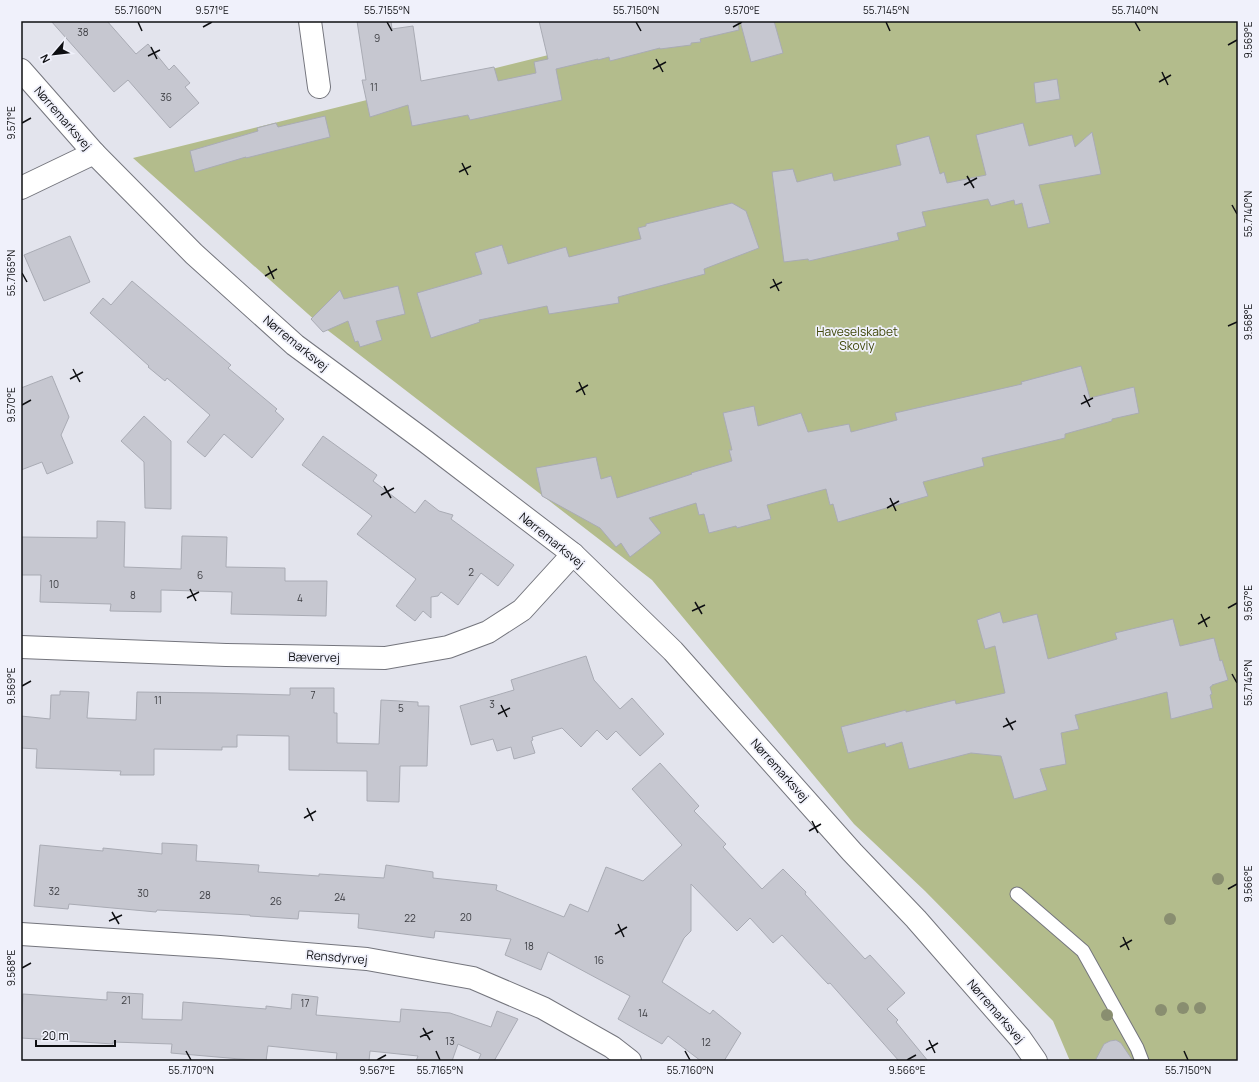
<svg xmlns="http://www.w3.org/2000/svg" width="1259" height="1082" font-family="Manrope,sans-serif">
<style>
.green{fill:#b3bc8c}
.building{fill:#c6c7d0;stroke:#a9abb4}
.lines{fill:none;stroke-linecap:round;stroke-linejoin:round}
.service-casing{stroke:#74757d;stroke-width:15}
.minor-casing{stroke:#74757d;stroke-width:24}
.tertiary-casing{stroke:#74757d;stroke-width:24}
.service{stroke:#fff;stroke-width:13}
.minor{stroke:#fff;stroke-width:22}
.tertiary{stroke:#fff;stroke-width:22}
.tree{fill:#898e70}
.ticks{fill:none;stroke:#0e0f12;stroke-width:1.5}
.labels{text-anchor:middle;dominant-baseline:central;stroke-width:3.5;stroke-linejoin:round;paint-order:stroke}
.number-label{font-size:10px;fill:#3c3d42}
.street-label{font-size:12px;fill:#0e0f12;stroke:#f0f1fb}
.park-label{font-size:12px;fill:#3f4709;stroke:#f0f1fb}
.neatline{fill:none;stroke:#0e0f12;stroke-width:1.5}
.ticks-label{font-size:10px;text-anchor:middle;fill:#0e0f12}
</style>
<rect width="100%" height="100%" fill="#e3e4ed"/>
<path class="green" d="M686 21H1238V1061H1070L1053 1021 925 891 854 824 652 580 317 322 133 158Z"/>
<path class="building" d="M51 21H107L136 54 148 44 169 70 174 65 190 83 185 87 199 103 170 128 128 80 114 92Z
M357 21H391L392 29 413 26 421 81 494 67 498 81 536 73 534 62 548 59 539 21H738L739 30 700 39 701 42 691 43V45L660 49V48L610 61 609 57 598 60V59L556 69 562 100 470 120 468 115 412 126 408 105 370 117 362 80H366Z
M740 21H774L783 53 751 62Z
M1057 79 1060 99 1036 103 1034 83Z
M325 116 330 137 246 158V157L195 172 190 151 258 131 257 128 276 123 278 127Z
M1023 123 1029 146 1072 135 1075 147 1092 132 1101 174 1039 185 1050 223 1028 228 1022 203 1015 205 1014 200 991 206 988 199 922 212 926 226 897 233 899 240 809 261 808 259 784 262 772 172 793 169 797 182 832 173 834 181 901 165 896 145 929 136 940 174 944 172 947 183 986 175 976 135Z
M732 203 746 211 759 248 704 269 705 274 618 297 619 303 549 314 547 306 479 320 480 322 431 338 417 293 482 274 475 253 502 245 508 264 566 247 569 257 641 239 638 228 646 226V224Z
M70 236 90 282 44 301 24 255Z
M132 281 231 365 228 368 277 409 275 411 284 419 252 458 224 434 205 457 187 442 210 415 167 378 165 381 148 367 149 366 90 313 103 298 111 305Z
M398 286 405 314 376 321 382 340 360 347 358 341 355 342 348 321 323 332 311 319 340 290 344 299Z
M1081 366 1090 398 1134 387 1139 413 1112 419V421L1065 434V438L982 458 984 466 923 482 928 496 838 522 833 504 830 505 826 489 767 505 771 519 737 528 736 526 709 533 704 514 699 515 696 503 649 518 661 533 630 557 621 543 616 547 600 528 542 496 536 468 596 457 601 479 611 476 617 498 692 474 691 473 732 461 729 450H732L723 413 754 406 758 426 801 413 808 432 849 424 851 432 897 420 895 413 1022 384 1021 382Z
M52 376 69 417 61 435 73 463 47 474 42 462 21 470V388Z
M144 416 171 441V509L145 508 144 462 121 441Z
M323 436 377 475 373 481 415 513 425 500 439 511 453 515 451 519 514 565 498 586 481 573 458 605 441 592 438 596 431 597V618L423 611 415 621 396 606 416 579 357 534 372 516 302 465Z
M97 521 125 522 124 567 181 569 182 536 227 537 226 567 285 568V581H327L326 616 231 614 232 592 161 590V612L110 611 111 604 40 602 41 575H21V537L97 538Z
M1000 612 1003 623 1037 614 1048 659 1117 639 1115 633 1173 619 1180 646 1214 638 1220 661 1222 660 1228 680 1212 685V686L1210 687 1212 694 1210 695 1213 708 1171 719 1167 692 1136 700 1075 715 1079 729 1061 733 1066 764 1040 769 1047 790 1014 799 1001 756 971 753 909 769 902 742 886 747 885 743 848 753 841 727 906 710V712L955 700 956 704 1005 693 995 646 985 649 977 620Z
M586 656 594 680 620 709 632 698 664 734 640 756 616 731 607 740 597 730 581 747 562 728 532 737 533 740 531 741 535 753 514 759 511 747 497 751 493 739 471 745 460 706 514 690 511 680Z
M290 688H334V713H337V743L379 744 381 700 418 702V706H429L427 766H400L399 802 367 801V771L289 770V736L237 735V747H222V750L154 749V775H120L121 771 36 768 37 749 21 748V716L50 719 51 695H60V691L89 692 87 718 136 720 137 692 215 693 290 695Z
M660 763 699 806 694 811 726 844 723 847 762 889 783 869 806 892 805 894 865 959 870 955 905 993 887 1009 898 1020 896 1022 928 1061H899L830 983 828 984 782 935 773 943 750 918 737 931 691 884V931L684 938 662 982 710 1014 713 1010 741 1033 724 1061H701L668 1036 662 1044 618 1019 630 996 548 952 541 970 505 955 511 939 435 931 434 938 358 928 359 914 299 911 298 919 250 916V915L157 910 156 912 69 904 68 909 34 906 40 845 103 851V848L162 854V843L197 845 196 861 259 865 258 872 319 876V874L384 878 386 865 433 872V878L497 885 496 890 564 917 570 904 588 912 606 867 643 881 682 845 632 789Z
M107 992 143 994 142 1019 182 1020 183 1002 266 1009V1006L291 1009 292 994 318 997 316 1015 400 1022 401 1009 450 1013 491 1027 497 1011 518 1019 494 1061H478L481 1054 458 1044 452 1061H416L418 1056 370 1051 369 1061H336L337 1053 268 1046 266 1061H263L171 1053 172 1044 113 1042V1044L21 1038 23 994 107 1000Z
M1116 1040 1121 1043 1133 1061H1095L1104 1044 1110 1041Z"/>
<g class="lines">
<defs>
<path id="service" d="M1017 894 1083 951 1137 1048 1142 1061"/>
<path id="minor" d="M310 21 319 87
M21 188 94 153
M21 647 226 655 385 658 448 647 488 632 522 610 573 554
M21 934 220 947 367 959 473 978 543 1008 612 1047 630 1061"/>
<path id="tertiary" d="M21 70 94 153 194 254 295 345 425 441 573 554 673 651 852 852 916 919 1020 1038 1036 1061"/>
</defs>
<use href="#service" class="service-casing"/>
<use href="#minor" class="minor-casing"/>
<use href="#tertiary" class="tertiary-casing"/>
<use href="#service" class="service"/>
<use href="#minor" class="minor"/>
<use href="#tertiary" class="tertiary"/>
</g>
<g class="tree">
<circle cx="1218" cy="879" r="6"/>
<circle cx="1170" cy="919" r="6"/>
<circle cx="1183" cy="1008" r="6"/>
<circle cx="1200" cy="1008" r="6"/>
<circle cx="1161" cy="1010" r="6"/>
<circle cx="1107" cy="1015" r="6"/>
</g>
<path class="ticks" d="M138 22 142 31M387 22 392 31M636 22 641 31M886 22 890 31M1135 22 1140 31M203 27 212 22M733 27 742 22M1228 45 1237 40M151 47 157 59M148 56 160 50M656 59 663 72M653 69 666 62M1162 72 1168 85M1159 82 1171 75M22 123 31 118M462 163 468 175M459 172 471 166M967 176 974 188M964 185 977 178M1232 205 1237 214M268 266 274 279M22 273 27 282M265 276 277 269M773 279 779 291M770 288 782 282M1228 326 1237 322M73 369 80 382M70 379 83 372M579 382 585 395M576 392 588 385M1084 395 1090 407M1081 404 1093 398M22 405 31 400M384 486 391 498M381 495 394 488M890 498 896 511M887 508 899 501M190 589 196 601M187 598 199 592M695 602 702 614M1228 608 1237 603M692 611 705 605M1201 614 1207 627M1198 624 1210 617M1232 674 1237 683M22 686 31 681M501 705 507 717M498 714 510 708M1006 718 1013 730M1003 727 1016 721M307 808 313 821M304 818 316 811M812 821 818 833M809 831 821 824M1228 889 1237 884M112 912 119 924M109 921 122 915M618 924 624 937M615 934 627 927M1123 937 1129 950M1120 947 1132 940M22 968 31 963M423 1028 430 1040M420 1037 433 1031M929 1040 935 1053M926 1050 938 1043M186 1051 191 1060M436 1051 440 1060M685 1051 690 1060M1184 1051 1188 1060M377 1060 386 1055M907 1060 916 1055"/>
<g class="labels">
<g class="number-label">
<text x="83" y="32">38</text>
<text x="377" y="38">9</text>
<text x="374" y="87">11</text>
<text x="166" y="97">36</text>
<text x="471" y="572">2</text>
<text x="200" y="575">6</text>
<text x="54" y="584">10</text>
<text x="133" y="595">8</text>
<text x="300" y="598">4</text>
<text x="313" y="695">7</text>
<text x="158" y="700">11</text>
<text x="492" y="704">3</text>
<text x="401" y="708">5</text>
<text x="54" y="891">32</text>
<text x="143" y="893">30</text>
<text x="205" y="895">28</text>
<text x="340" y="897">24</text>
<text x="276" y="901">26</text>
<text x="466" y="917">20</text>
<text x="410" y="918">22</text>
<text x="529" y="946">18</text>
<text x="599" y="960">16</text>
<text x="126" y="1000">21</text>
<text x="305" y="1003">17</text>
<text x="643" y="1013">14</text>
<text x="450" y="1041">13</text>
<text x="706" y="1042">12</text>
</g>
<g class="street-label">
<text transform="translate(63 118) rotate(49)">Nørremarksvej</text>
<text transform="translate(296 343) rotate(39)">Nørremarksvej</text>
<text transform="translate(552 540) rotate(39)">Nørremarksvej</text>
<text transform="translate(314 657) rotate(1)">Bævervej</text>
<text transform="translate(780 770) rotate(48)">Nørremarksvej</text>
<text transform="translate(337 957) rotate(5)">Rensdyrvej</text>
<text transform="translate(996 1011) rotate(49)">Nørremarksvej</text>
</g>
<g class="park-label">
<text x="857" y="331">Haveselskabet<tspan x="857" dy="14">Skovly</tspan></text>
</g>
</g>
<rect width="1259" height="1082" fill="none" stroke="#f0f1fb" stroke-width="44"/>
<g transform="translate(54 54) rotate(242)" stroke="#f0f1fb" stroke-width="3" paint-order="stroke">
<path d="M0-3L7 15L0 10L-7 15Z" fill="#0e0f12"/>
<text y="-6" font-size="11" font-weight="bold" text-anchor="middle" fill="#0e0f12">N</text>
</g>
<path d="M36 1040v6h79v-6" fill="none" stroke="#0e0f12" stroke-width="2"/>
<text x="42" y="1040" font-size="12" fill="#0e0f12" stroke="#f0f1fb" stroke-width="3" paint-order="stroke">20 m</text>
<rect x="22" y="22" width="1215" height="1038" class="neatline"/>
<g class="ticks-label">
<text x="138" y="14">55.7160°N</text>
<text x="212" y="14">9.571°E</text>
<text x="387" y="14">55.7155°N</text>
<text x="636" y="14">55.7150°N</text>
<text x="742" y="14">9.570°E</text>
<text x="886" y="14">55.7145°N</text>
<text x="1135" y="14">55.7140°N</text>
<text transform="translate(1248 40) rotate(-90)" y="4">9.569°E</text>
<text transform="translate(11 123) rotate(-90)" y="4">9.571°E</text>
<text transform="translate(1248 214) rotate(-90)" y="4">55.7140°N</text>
<text transform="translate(11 273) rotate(-90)" y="4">55.7165°N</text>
<text transform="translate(1248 322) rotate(-90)" y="4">9.568°E</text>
<text transform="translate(11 405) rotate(-90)" y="4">9.570°E</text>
<text transform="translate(1248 603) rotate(-90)" y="4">9.567°E</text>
<text transform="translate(1248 683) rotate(-90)" y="4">55.7145°N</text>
<text transform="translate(11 686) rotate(-90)" y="4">9.569°E</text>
<text transform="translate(1248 884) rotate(-90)" y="4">9.566°E</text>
<text transform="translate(11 968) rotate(-90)" y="4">9.568°E</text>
<text x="191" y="1074">55.7170°N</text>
<text x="377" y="1074">9.567°E</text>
<text x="440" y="1074">55.7165°N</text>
<text x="690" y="1074">55.7160°N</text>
<text x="907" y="1074">9.566°E</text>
<text x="1188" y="1074">55.7150°N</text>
</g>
</svg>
